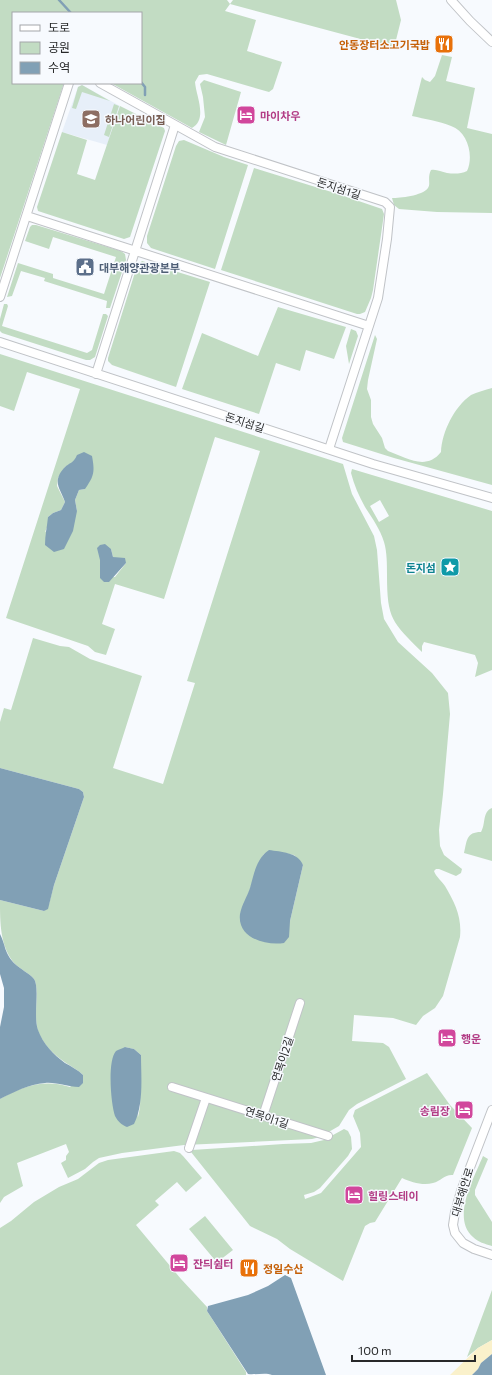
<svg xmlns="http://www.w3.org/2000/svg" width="492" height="1375" font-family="Commissioner,'Noto Sans KR',sans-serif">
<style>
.built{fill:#e7eff9}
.green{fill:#c2dcc3;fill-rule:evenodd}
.sand{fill:#faf1cb}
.water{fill:#81a0b5}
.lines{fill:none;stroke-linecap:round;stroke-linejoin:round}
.stream{stroke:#81a0b5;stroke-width:2.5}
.minor-casing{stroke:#c0c3c7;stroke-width:10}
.minor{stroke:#fff;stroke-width:8}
.labels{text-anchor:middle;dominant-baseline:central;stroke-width:3;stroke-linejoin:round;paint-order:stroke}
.food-label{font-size:11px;font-weight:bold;fill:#c56008;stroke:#f7fafe;text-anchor:end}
.hotel-label{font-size:11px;font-weight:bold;fill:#b23c85;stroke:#f7fafe;text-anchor:start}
.education-label{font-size:11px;font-weight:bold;fill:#785e54;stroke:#f7fafe;text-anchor:start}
.street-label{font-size:11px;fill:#272829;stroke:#f7fafe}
.service-label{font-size:11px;font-weight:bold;fill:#4e5e75;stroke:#f7fafe;text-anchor:start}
.culture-label{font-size:11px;font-weight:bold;fill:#0d838f;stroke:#f7fafe;text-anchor:end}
</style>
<rect width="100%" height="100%" fill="#f7fafe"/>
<path class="built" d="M82 85 120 106 107 145 62 132 78 87Z"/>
<path class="green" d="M0 0H227L230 4 233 0H396L401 20 394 48 230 4 225 11 256 20 247 51 282 62 273 89 269 92 207 74 199 75 195 82C196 96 208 119 192 128L111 83H141V13H13V83H64L0 278Z
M442 55 452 57 446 81 475 88 467 128 492 134V213L437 212 399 209 394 205 392 198C400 198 422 196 428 188 431 184 427 178 431 170 437 169 441 172 447 173 454 174 461 174 467 171 474 156 468 132 451 126 439 121 425 119 412 116L422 77 425 80 430 82 435 76Z
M204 80 241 92 226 145 199 132 205 117 203 97 200 84Z
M82 85 110 101 82 92 76 109 72 108 78 87Z
M114 104 119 106 109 137 104 135Z
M120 106 164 128 165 131 130 237 124 239 38 211 37 207 62 132 87 140 77 174 95 180Z
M184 140 224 157 248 165 215 269 151 248 147 243V236L176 146 179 141Z
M254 168 338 194 382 209 384 214 373 290 371 298 365 312 360 314H357L221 270Z
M32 225H36L121 251 125 254 126 260 110 308H106L107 301 44 281 45 278 21 271 12 296 7 297 18 263 53 274V278L104 294 116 257 53 237 49 249 25 241 30 227Z
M142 261 210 282 176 387 112 365 108 361V358L137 266Z
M4 304H7L8 306 2 326 87 353 92 350 103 314H106L108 316 95 357 90 360H86L2 333 0 331V319Z
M278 307 346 327 334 359 306 350 300 371 276 363 259 414 182 389 202 333 258 356Z
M351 329 356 331 358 336 349 364 346 346Z
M375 335 377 339 368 380 367 389 371 400V417L373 424 382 438 385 448 388 451C407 458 426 471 441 452 442 432 454 407 471 395 477 392 485 390 492 388V485L394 458 343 442 342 438Z
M0 354 343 464 352 494 374 536 377 550 381 603 384 619 398 642 432 673 448 693 450 714 443 794 439 830 440 846 444 855 462 869 461 873 456 876 439 869H436L434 871C436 877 442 881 445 886 455 903 462 917 460 937L443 996 435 1008 423 1016 416 1025 393 1018 354 1015 352 1041 383 1043 389 1047 406 1079 357 1104 349 1110 339 1126 320 1137 312 1139 184 1145 122 1153 99 1158 93 1162 85 1169 68 1178 61 1163 66 1160V1156L69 1152 66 1144 17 1163 23 1186 4 1197 0 1203V1099C23 1086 44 1079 70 1087L83 1075C78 1070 72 1067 66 1063 54 1055 43 1044 38 1031 33 1016 40 988 34 979 29 973 20 969 15 964 0 947 0 923 0 900L44 911 49 904 54 885 84 797 83 792 79 789 0 768V722L4 708 11 710 33 638 60 646 69 647 90 659 142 676 113 768 163 784 195 683 187 681 260 451 215 437 164 599 115 584 102 624 115 629 106 655 95 652 88 646 6 618 80 389 27 372 14 411 0 406ZM74 462 85 489 79 490 75 500 77 511 45 532 48 525V517L53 513 61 510 65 502 57 486 58 478 65 467ZM111 549 113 557 126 563 115 577 100 578V560ZM279 852 294 855 303 865 290 921 240 916C242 907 246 901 249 892 254 878 255 868 264 854ZM125 1047 134 1049 141 1055 140 1107 138 1117Z
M352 469 492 511V670L475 677 478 663 475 655 424 642 422 646V652C392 622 387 619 387 575 387 564 387 552 384 542 380 529 372 518 365 507 359 496 354 485 351 473ZM380 500 389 516 379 522 370 506Z
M492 808V861L464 853C467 841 466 832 481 832 486 824 482 812 492 808Z
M427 1073 450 1105 472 1128 453 1175C445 1174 441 1181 433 1183 423 1186 411 1182 402 1178L375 1222 370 1223 365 1226 343 1281 290 1249 277 1239 250 1226 191 1152 192 1150 283 1144 311 1143 324 1140 344 1129 348 1131 351 1137 352 1149 348 1156 320 1188 314 1192 304 1195 305 1199 321 1193 361 1147 360 1133 353 1116 355 1110Z
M174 1151 180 1153 183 1156 202 1178 186 1192 177 1182 155 1201 159 1205 136 1225 181 1279 207 1307V1311L246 1372V1375H0V1228L11 1221 34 1202 59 1187 78 1179 99 1163 108 1160Z
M483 1156 488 1159 475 1190V1195L492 1222V1246C485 1244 478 1242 473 1237 451 1218 474 1178 483 1156Z
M205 1216 233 1250 220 1260 214 1259 189 1229Z
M492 1290V1340L478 1348 467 1357Z"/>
<path class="sand" d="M492 1340V1354L481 1363 478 1369 472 1375H450L478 1348Z"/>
<path class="water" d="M84 452 92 456C95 472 94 476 85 489L79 490 75 500 77 511 73 531 64 549 54 552 45 545C45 535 47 527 48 517L53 513 61 510 65 502C60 488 52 482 64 468 70 462 73 464 77 455Z
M105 544 111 549 113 557 125 558 126 563 109 582H104L100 578V560L97 548 100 545Z
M0 768 79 789 83 792 84 797 54 885 48 909 44 911 0 900Z
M269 850C281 852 298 852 303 865L290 921 289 937 284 943C266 946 237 938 240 914 242 904 247 897 250 888 254 874 256 859 269 850Z
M0 934C6 946 4 953 15 964 20 969 29 973 34 979 40 988 33 1016 38 1030 43 1044 54 1055 65 1063 72 1067 78 1070 83 1075V1083L79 1087C67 1087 57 1082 45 1083 29 1084 14 1092 0 1099V1027L4 1007V988L0 974Z
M125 1047 134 1049 141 1055C141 1077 144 1104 134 1124L127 1127C122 1125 118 1122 115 1116 111 1105 107 1061 116 1051 118 1050 123 1048 125 1047Z
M285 1275 291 1278 326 1375H272C266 1372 256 1375 248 1374L207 1311 208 1306 248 1295 268 1286Z
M492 1354V1375H472L478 1369 481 1363Z"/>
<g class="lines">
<path class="stream" d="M59 0 71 13
M141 82 145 87V95"/>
<defs>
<path id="minor" d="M451 0 470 21 492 42
M100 83 215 147 385 202 390 207 387 239 378 298 329 449
M27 216 369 326
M0 297 69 83
M0 342 373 464 492 498
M96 374 175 125
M172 1087 328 1136
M492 1110 461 1191 455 1212 453 1225 455 1233 463 1243 474 1249 492 1255
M263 1116 300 1003
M189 1148 206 1098"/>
</defs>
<use href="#minor" class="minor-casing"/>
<use href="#minor" class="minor"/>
</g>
<defs>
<symbol id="restaurant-square" viewBox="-11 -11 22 22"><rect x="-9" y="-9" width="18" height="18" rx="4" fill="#e8710a" stroke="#f7fafe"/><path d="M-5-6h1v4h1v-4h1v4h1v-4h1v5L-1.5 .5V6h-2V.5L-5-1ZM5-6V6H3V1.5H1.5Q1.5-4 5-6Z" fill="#fff"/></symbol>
<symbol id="hotel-square" viewBox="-11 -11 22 22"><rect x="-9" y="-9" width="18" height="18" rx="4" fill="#d1479c" stroke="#f7fafe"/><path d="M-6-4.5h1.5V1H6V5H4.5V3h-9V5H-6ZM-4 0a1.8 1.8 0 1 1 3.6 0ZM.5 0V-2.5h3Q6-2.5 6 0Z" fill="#fff"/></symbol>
<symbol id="school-square" viewBox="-11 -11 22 22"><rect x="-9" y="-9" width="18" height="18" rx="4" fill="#8d6e63" stroke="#f7fafe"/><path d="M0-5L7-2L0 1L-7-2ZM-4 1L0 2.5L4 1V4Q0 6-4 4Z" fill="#fff"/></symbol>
<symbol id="civic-square" viewBox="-11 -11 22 22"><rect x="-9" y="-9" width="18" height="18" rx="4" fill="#5c6f8a" stroke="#f7fafe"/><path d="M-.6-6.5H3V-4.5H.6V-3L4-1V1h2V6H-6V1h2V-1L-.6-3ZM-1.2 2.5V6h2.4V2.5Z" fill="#fff"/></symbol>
<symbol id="sight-square" viewBox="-11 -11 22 22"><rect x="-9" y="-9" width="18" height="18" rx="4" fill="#0f9aa8" stroke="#f7fafe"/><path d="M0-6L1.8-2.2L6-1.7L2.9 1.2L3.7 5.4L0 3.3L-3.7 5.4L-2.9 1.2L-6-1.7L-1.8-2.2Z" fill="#fff"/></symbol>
</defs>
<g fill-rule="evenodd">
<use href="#restaurant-square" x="433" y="33" width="22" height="22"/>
<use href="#hotel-square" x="235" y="104" width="22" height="22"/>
<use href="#school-square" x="80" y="108" width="22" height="22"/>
<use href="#civic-square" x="74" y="256" width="22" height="22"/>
<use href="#sight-square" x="439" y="556" width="22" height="22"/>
<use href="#hotel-square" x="436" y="1027" width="22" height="22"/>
<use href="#hotel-square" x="453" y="1099" width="22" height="22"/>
<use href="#hotel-square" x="343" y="1184" width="22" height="22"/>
<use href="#hotel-square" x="168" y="1252" width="22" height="22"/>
<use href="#restaurant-square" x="238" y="1257" width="22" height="22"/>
</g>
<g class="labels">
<g class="food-label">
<text x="430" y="44">안동장터소고기국밥</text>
<text x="263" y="1268" text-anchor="start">정일수산</text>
</g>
<g class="hotel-label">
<text x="260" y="115">마이차우</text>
<text x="461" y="1038">행운</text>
<text x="450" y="1110" text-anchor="end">송림장</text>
<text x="368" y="1195">힐링스테이</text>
<text x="193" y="1263">잔듸쉼터</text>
</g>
<g class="education-label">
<text x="105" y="119">하나어린이집</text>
</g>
<g class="street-label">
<text transform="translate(339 188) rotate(18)">돈지섬1길</text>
<text transform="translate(245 422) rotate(18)">돈지섬길</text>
<text transform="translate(282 1059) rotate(-72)">연목이2길</text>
<text transform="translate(267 1117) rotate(18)">연목이1길</text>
<text transform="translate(462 1192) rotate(-73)">대부해안로</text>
</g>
<g class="service-label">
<text x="99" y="267">대부해양관광본부</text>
</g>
<g class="culture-label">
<text x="436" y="567">돈지섬</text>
</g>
</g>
<rect x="12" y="12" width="130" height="72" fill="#f7fafe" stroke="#a4a6a9"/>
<rect x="20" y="25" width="20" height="6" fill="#ffffff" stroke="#a4a6a9"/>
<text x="48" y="32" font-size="12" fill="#272829">도로</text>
<rect x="20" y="42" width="20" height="12" fill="#c2dcc3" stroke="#a4a6a9"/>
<text x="48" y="52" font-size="12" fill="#272829">공원</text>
<rect x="20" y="62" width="20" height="12" fill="#81a0b5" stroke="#a4a6a9"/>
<text x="48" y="72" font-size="12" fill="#272829">수역</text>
<path d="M352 1355v6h123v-6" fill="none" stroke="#272829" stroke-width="2"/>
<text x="358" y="1355" font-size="12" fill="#272829" stroke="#f7fafe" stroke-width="3" paint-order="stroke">100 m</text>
</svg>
